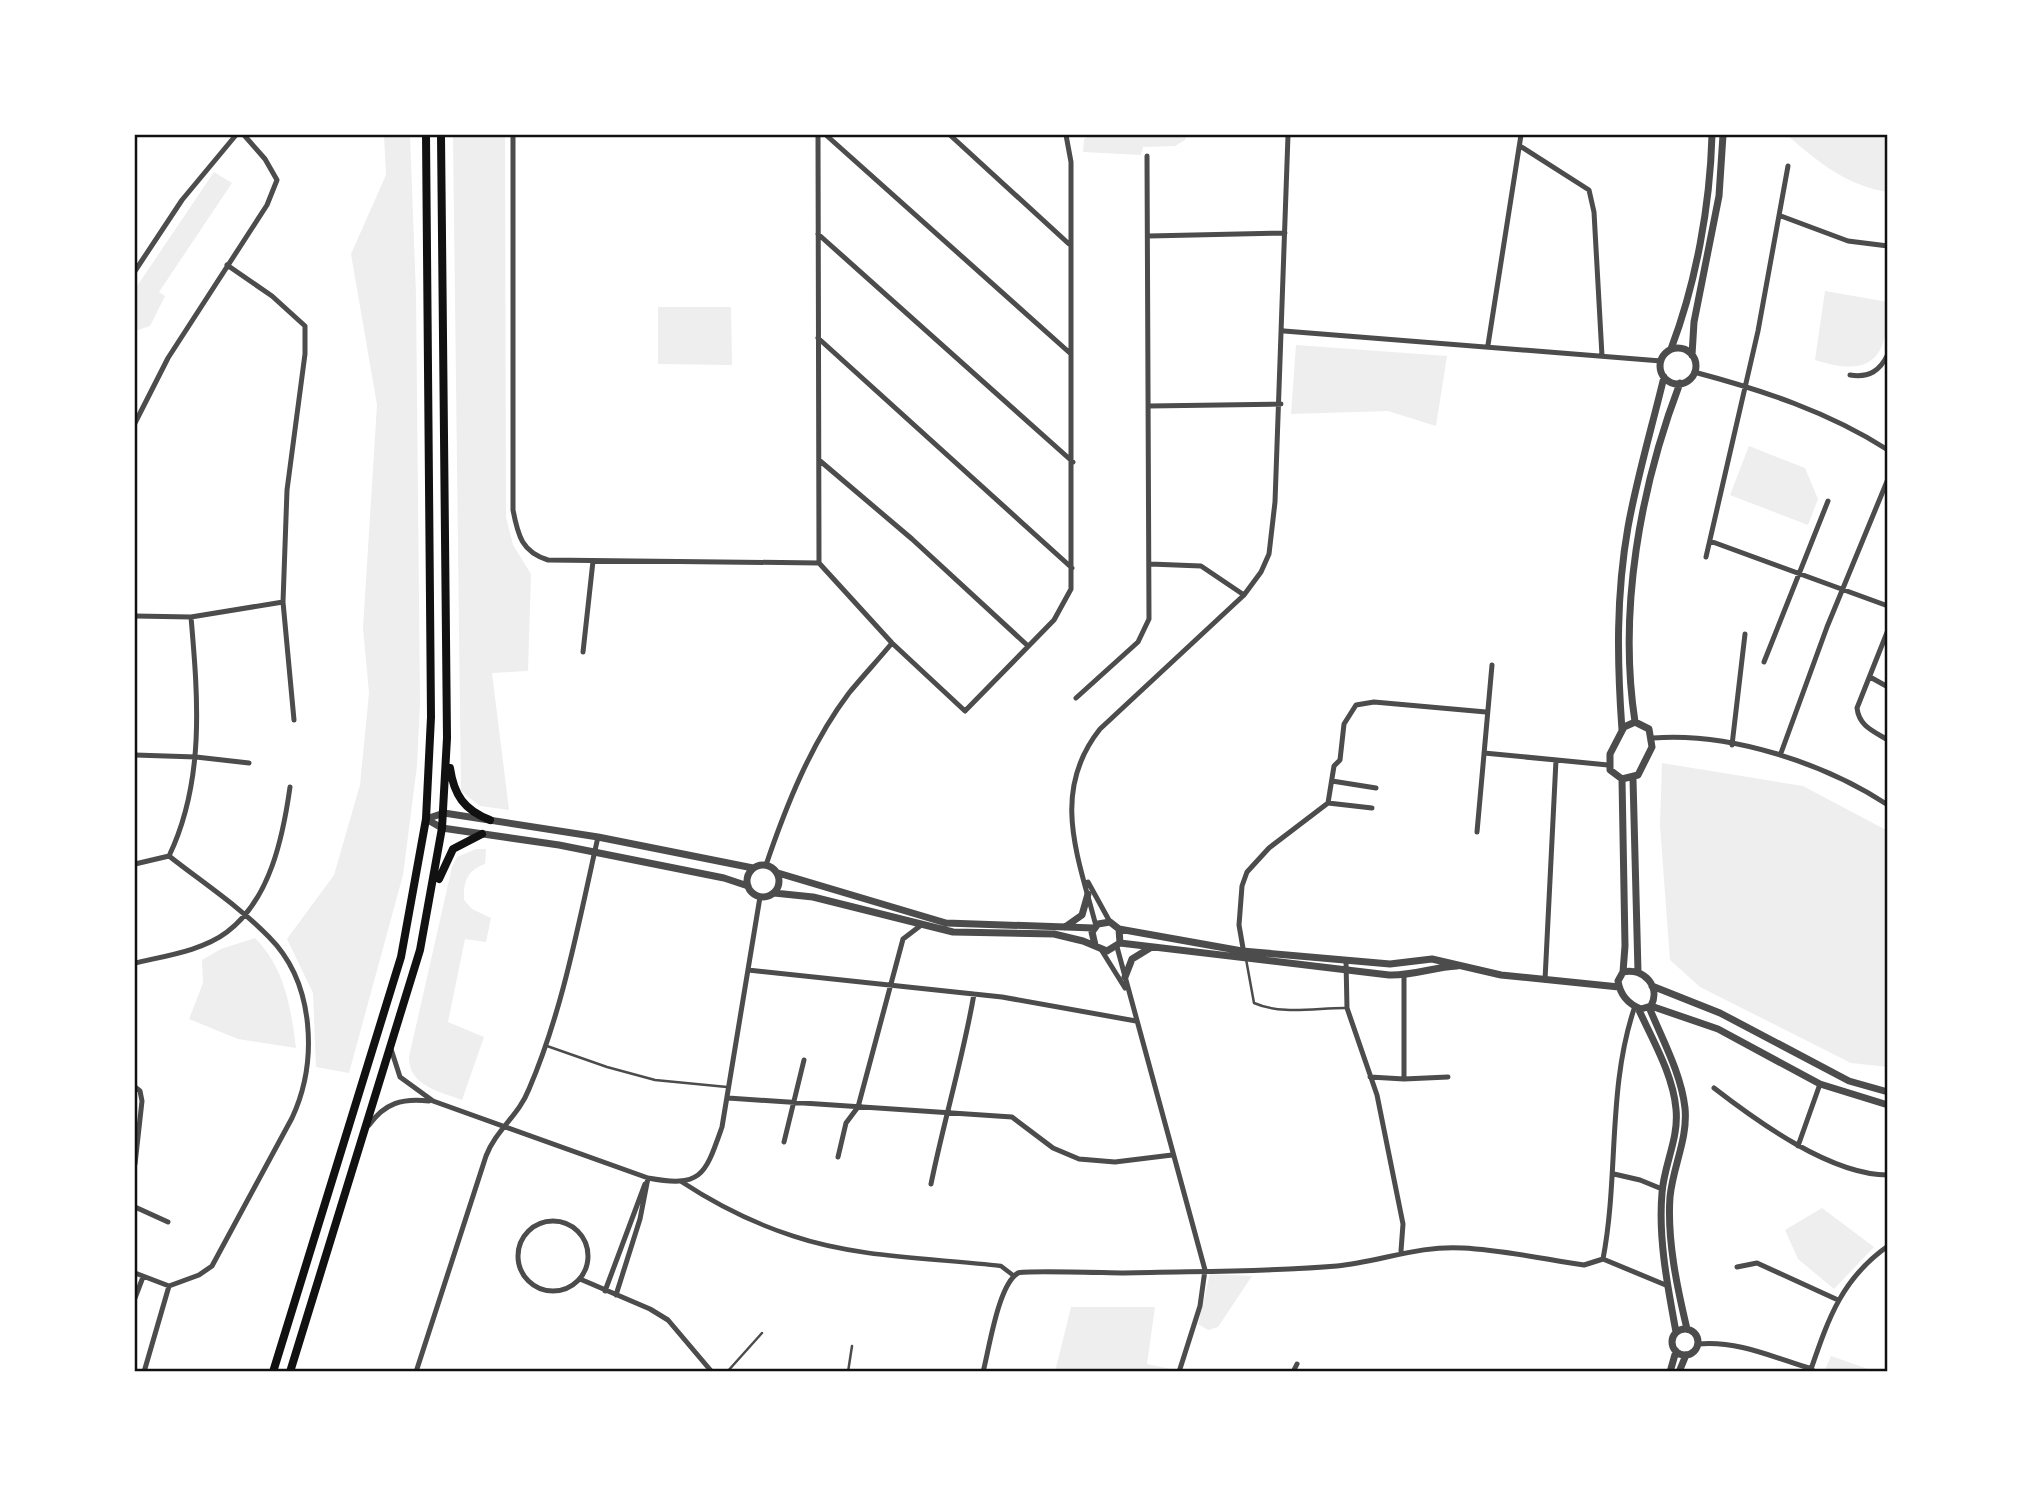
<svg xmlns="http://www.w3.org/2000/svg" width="2023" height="1507" font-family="'Titillium Web',sans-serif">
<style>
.green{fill:#eee}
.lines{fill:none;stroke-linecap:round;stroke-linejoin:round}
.service{stroke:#4c4c4c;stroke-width:2.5}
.pedestrian{stroke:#4c4c4c;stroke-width:4.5}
.minor{stroke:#4c4c4c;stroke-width:5}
.tertiary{stroke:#4c4c4c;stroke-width:7}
.secondary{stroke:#111;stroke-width:8}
.neatline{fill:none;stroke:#111;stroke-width:2.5}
</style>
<rect width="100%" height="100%" fill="#fff"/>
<path class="green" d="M384 135H410L416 295 420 703 417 766 403 875 349 1073 316 1067 313 993 287 939 334 875 360 785 369 693 363 628 377 405 351 254 386 175Z
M453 135H505L506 517 513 545 531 574 528 671 492 673 509 810 480 806 461 791Z
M1091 135H1186L1185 140 1175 146 1143 147 1141 155 1083 152 1084 139Z
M1787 135H1888V192C1847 186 1818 162 1787 135Z
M214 172 232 183 159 292 165 296 150 326 135 331V289Z
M1825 291 1888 302C1888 359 1872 378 1815 360Z
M658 307H731L732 365 658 364Z
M1296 345 1447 356 1436 426 1388 411 1291 414Z
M1749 446 1805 468 1818 499 1808 525 1730 495Z
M1662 763 1803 786 1888 831V1067L1851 1063 1700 987 1670 960 1660 826Z
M476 849H486L485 864C468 870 463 881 464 900L472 909 491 918 486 942 465 939 448 1022 484 1037 462 1100C440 1092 408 1085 409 1057L452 867 457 857Z
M255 938C285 968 291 1008 296 1048L238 1039 189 1019 203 983 202 960 221 949Z
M1822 1208 1874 1247 1834 1289 1798 1259 1785 1230Z
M1210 1274 1252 1276 1218 1327 1208 1330 1198 1324Z
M1071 1307H1155L1147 1364 1171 1369V1372H1055Z
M1831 1356 1877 1372H1824Z"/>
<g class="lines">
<path class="service" d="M1246 959 1254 1003C1281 1015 1315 1008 1345 1008
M547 1046 607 1067 655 1080 727 1087
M727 1372 762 1333
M848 1372 852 1346"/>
<path class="pedestrian" d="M682 1182C717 1205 753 1223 793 1236 858 1258 933 1258 1001 1266L1014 1276"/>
<path class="minor" d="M513 135V510C518 536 522 552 548 560L819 563 892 643 965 711 1054 620 1071 589V162L1066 135
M818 135 819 563
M826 135 1071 354
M950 135 1069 244
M1520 146 1589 190 1594 212 1602 356
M1781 216 1848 241 1888 246
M818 234 1073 462
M1149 236 1285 233
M227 265 272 296 305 326V354L287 490 283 602 294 720
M135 271 182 200 236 135
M1284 331 1661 361
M818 338 1072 568
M1488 345 1521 135
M1694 372C1762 390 1829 412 1888 450
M1850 375C1869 378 1880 371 1888 354
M1149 406 1281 404
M135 423 168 358 267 205 277 180 265 159 244 135
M1888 454V467
M819 460 912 539 1028 646
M1710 541 1888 606
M1706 557 1758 331 1788 166
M1150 564 1201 566 1244 595
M135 616 191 617 283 602
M1888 630 1857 708C1859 726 1873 731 1888 740
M583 652 593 561
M1764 662 1828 501
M1870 677 1888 687
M1076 698 1138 642 1149 619 1147 156
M1653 738C1730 732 1824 763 1888 805
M1732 745 1745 634
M1484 753 1608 765
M1781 753 1827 627 1888 479
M135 755 196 757 249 763
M1332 781 1376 788
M1328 803 1372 808
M1477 832 1492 665
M135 864 169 856C205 781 198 698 191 617
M766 865C786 806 811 743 849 693 863 676 878 660 892 643
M1088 882 1110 922
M1096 926C1078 856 1050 792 1100 729L1244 595 1261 572 1269 554 1275 502 1288 135
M1117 947 1205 1270 1200 1306 1179 1372
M1102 951 1125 988
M1244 954 1239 925 1242 886 1247 872 1269 848 1328 803 1334 766 1340 760 1344 724 1356 705 1374 702 1486 712
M1346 961 1347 1008 1377 1095 1403 1224 1401 1251
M135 963C164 956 202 951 227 932 270 900 283 837 290 787
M748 970 1002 997 1136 1021
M1545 980 1556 760
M391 1049 400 1077 433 1101 648 1178C702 1188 705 1175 722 1127L760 897
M1370 1077 1404 1079V976
M1404 1079 1448 1077
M135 1087 140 1091 142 1101 135 1164
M1714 1088C1758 1122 1831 1175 1888 1175
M728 1098 1012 1117 1053 1148 1079 1159 1115 1162 1172 1155
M369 1125C385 1103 402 1098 429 1101
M784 1142 804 1060
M1798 1146 1820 1084
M838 1157 846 1123 858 1107 903 939 920 926
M1614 1174 1640 1180 1662 1189
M931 1184C944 1120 963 1058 974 994
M135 1207 168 1222
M518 1256a35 35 0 1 1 70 0a35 35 0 1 1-70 0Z
M1603 1259C1619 1176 1607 1087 1635 1006
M1737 1267 1757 1263 1838 1300
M135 1273 169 1286 199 1275 212 1266 292 1118C318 1062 315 983 269 937 240 907 202 882 169 856
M580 1279 650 1309 668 1320 712 1372
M605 1291 645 1184
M616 1295 640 1219 648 1178
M135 1298 143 1277
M1698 1344C1737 1340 1775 1358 1812 1369
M144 1372 169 1286
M416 1372 486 1156C496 1130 519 1115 529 1089 563 1010 579 921 598 837
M983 1372C989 1350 998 1285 1018 1273 1024 1270 1109 1273 1124 1273 1195 1271 1266 1272 1337 1266 1379 1262 1419 1245 1463 1248 1503 1250 1544 1259 1584 1265L1603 1259 1668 1286
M1293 1372 1297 1364
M1810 1372C1828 1320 1841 1279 1888 1246"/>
<path class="tertiary" d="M1660 366a18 18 0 1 1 36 0a18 18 0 1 1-36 0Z
M1671 349C1696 283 1710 206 1712 135
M1692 355 1694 322 1719 196 1723 135
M1635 722C1618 610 1640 488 1680 383
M1635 722 1649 729 1652 747 1638 775 1622 779 1610 770V754L1624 727Z
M1622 730C1617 661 1616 595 1628 527 1637 477 1652 427 1664 377
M1622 779 1625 946 1623 972 1618 981C1620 994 1628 1004 1641 1009L1651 1006C1661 987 1644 967 1623 972
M1633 779 1638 972
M426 819 444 813 598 837 753 868
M426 819 442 828 559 845 724 878 748 886
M747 881a16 16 0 1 1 32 0a16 16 0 1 1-32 0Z
M778 873 946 923 1094 928
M774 893 813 897 953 932 1054 934 1083 941 1107 951 1120 943 1119 929 1110 922 1098 924 1092 932 1095 945
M1065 927 1082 915 1088 894
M1119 929 1242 951 1390 964 1432 959 1501 975 1619 987
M1120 943 1389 975C1412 976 1434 967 1457 966
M1125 977 1132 959 1150 948
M1652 986 1720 1013 1849 1081 1888 1092
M1651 1006 1718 1029 1820 1084 1888 1105
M1649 1007C1662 1039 1681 1073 1685 1108 1688 1139 1673 1166 1670 1197 1667 1240 1677 1287 1687 1329
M1638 1008C1652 1039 1673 1074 1676 1109 1679 1139 1664 1164 1662 1193 1658 1239 1668 1288 1676 1332
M1672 1342a13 13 0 1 1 26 0a13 13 0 1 1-26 0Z
M1670 1372 1676 1351
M1679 1372 1686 1355"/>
<path class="secondary" d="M450 768C454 795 464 810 490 820
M439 879 453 849 482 834
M273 1372 401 957 426 819 431 717 426 135
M290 1372 420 950 442 828 447 738 441 135"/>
</g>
<rect width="2023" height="1507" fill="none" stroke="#ffffff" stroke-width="273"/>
<rect x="136" y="136" width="1750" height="1234" class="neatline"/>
</svg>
